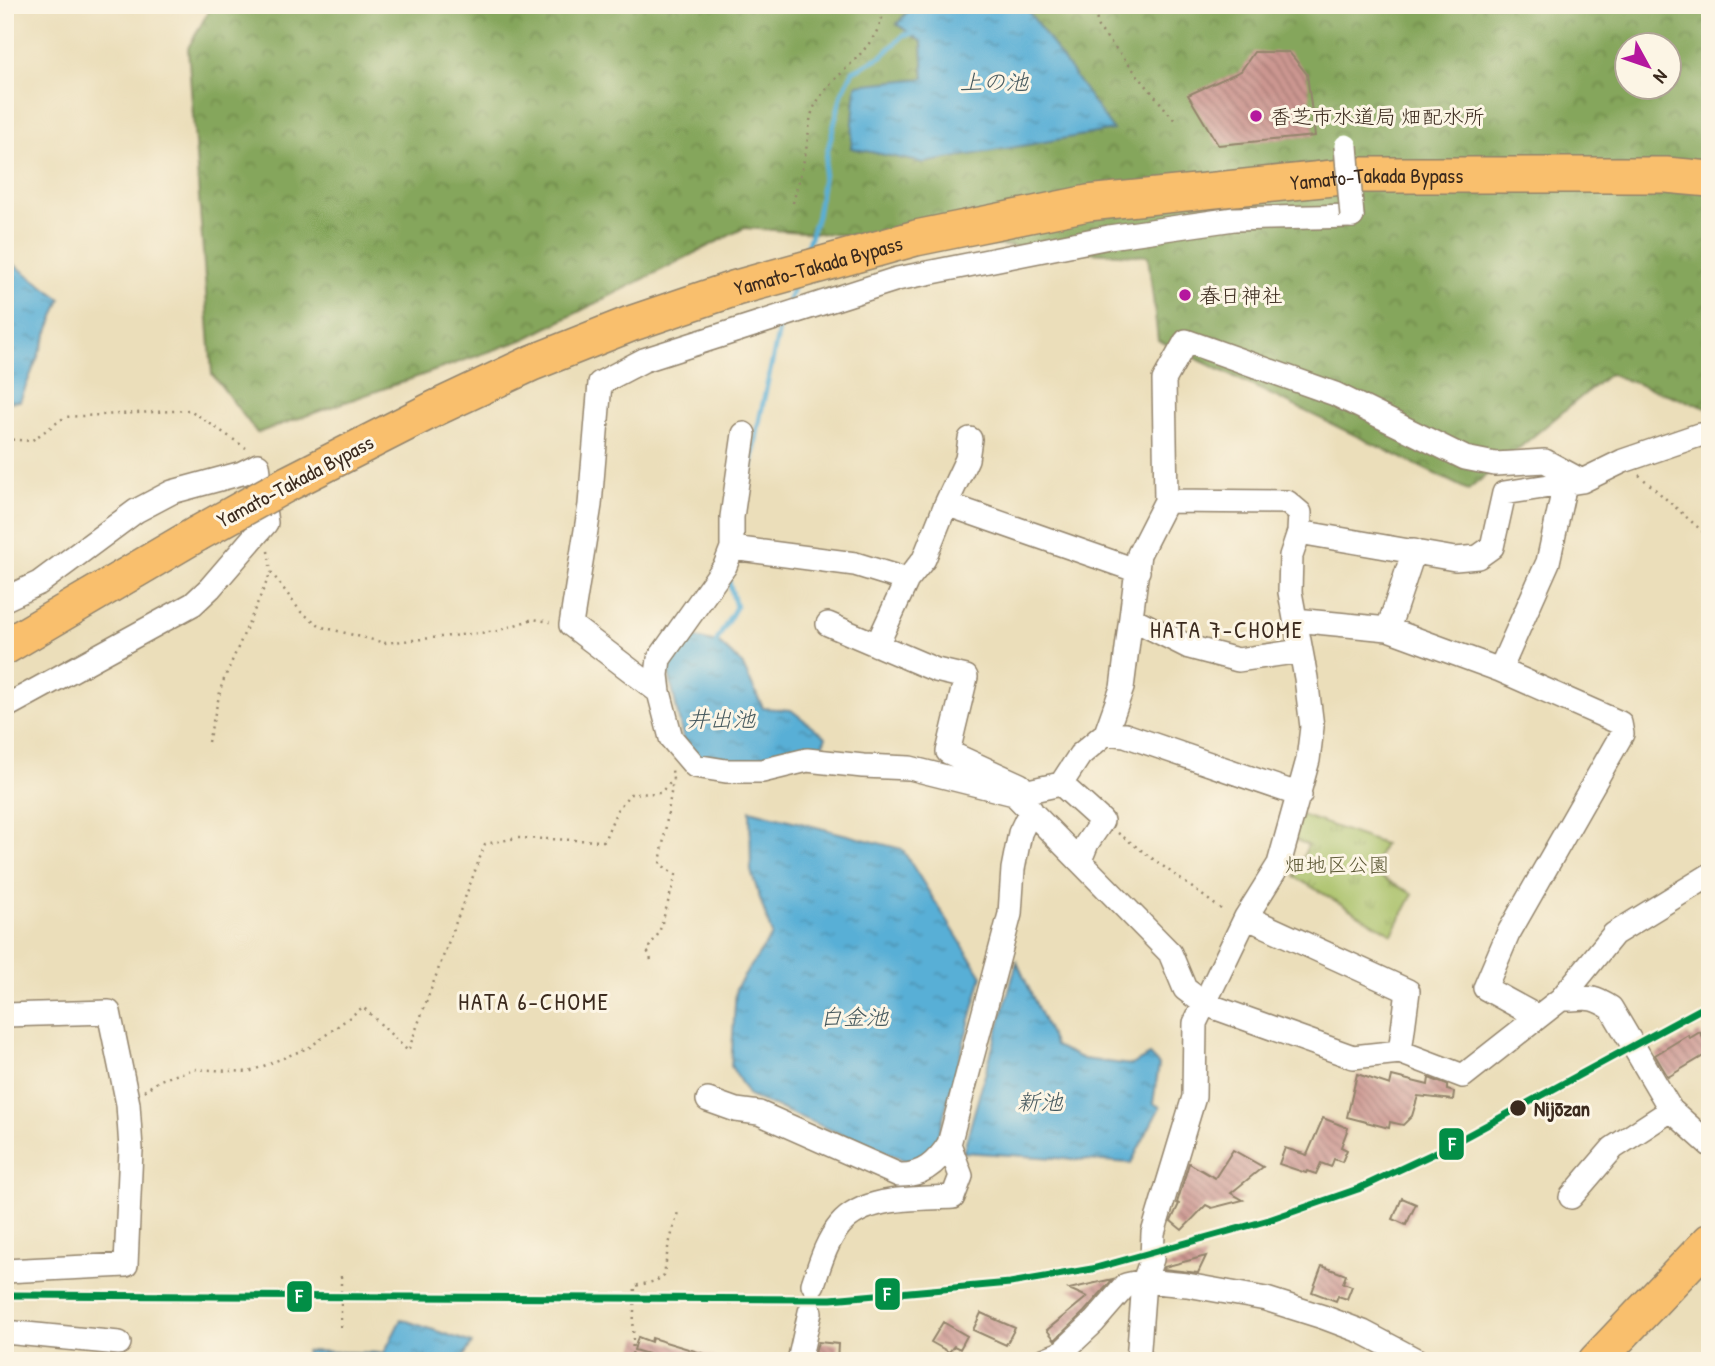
<svg xmlns="http://www.w3.org/2000/svg" width="1715" height="1366" font-family="'Patrick Hand','Klee One',sans-serif">
<style>
.forest{fill:url(#forest-crowns);stroke:#60683c;stroke-width:2;fill-rule:evenodd}
.park{fill:url(#park-tufts);stroke:#717542;stroke-width:2}
.water{fill:url(#water-ripples);stroke:#4a6c7a;stroke-width:2}
.lines{fill:none;stroke-linecap:round;stroke-linejoin:round}
.stream{stroke:#59afd6;stroke-width:5}
.building{fill:url(#building-back-hatch)}
.minor-casing{stroke:#93846c;stroke-width:26}
.highway-casing{stroke:#93846c;stroke-width:38}
.path{stroke:#93846c;stroke-width:2.5;stroke-dasharray:2 5;stroke-linecap:butt}
.minor{stroke:#fff;stroke-width:23}
.highway{stroke:#f9bf6d;stroke-width:35}
.minor-bridge-casing{stroke:#93846c;stroke-width:26;stroke-linecap:butt}
.highway-bridge-casing{stroke:#93846c;stroke-width:38;stroke-linecap:butt}
.minor-bridge{stroke:#fff;stroke-width:23}
.highway-bridge{stroke:#f9bf6d;stroke-width:35}
.rail-1-casing{stroke:#fcf5e5;stroke-width:12}
.rail-1{stroke:#028e46;stroke-width:7}
.poi-dot{fill:#b5179e;stroke:#fcf5e5;stroke-width:2.5}
.stop-dot{fill:#3b2a1e;stroke:#fcf5e5;stroke-width:2.5}
.labels{text-anchor:middle;dominant-baseline:central;stroke-width:6;stroke-linejoin:round;paint-order:stroke}
.poi-label{font-size:21px;fill:#3b2a1e;stroke:#fcf5e5;text-anchor:start}
.street-label{font-size:21px;fill:#3b2a1e;stroke:#fcf5e5}
.park-label{font-size:21px;fill:#5b5734;stroke:#fcf5e5}
.stop-label{font-size:21px;font-weight:bold;fill:#3b2a1e;stroke:#fcf5e5;text-anchor:start}
.water-label{font-size:23px;font-style:italic;fill:#46595e;stroke:#fcf5e5}
.neighbourhood-label{font-size:23px;letter-spacing:2px;fill:#3b2a1e;stroke:#fcf5e5}
.line-badge{stroke:#fcf5e5;stroke-width:2.5}
.badge-label{font-size:19px;text-anchor:middle;font-weight:bold;fill:#fff}
</style>
<defs>
<pattern id="forest-crowns" width="20" height="18" patternUnits="userSpaceOnUse" patternTransform="scale(1.75)"><rect width="20" height="18" fill="#85a65b"/><path d="M2 6a3 3 0 1 1 6 0M12 15a3 3 0 1 1 6 0" fill="none" stroke="#6e874b"/></pattern>
<pattern id="park-tufts" width="24" height="20" patternUnits="userSpaceOnUse" patternTransform="scale(1.75)"><rect width="24" height="20" fill="#a7c066"/><path d="M3 7l-1-3M5 7V3M7 7l1-3M15 17l-1-3M17 17v-4M19 17l1-3" fill="none" stroke="#899c53"/></pattern>
<pattern id="water-ripples" width="26" height="14" patternUnits="userSpaceOnUse" patternTransform="scale(1.75)"><rect width="26" height="14" fill="#59afd6"/><path d="M2 4q2-2 4 0t4 0M15 11q2-2 4 0t4 0" fill="none" stroke="#4b8fad"/></pattern>
<pattern id="building-back-hatch" width="6" height="6" patternUnits="userSpaceOnUse" patternTransform="scale(1.75)"><rect width="6" height="6" fill="#cc9791"/><path d="M-1 5l2 2M0 0l6 6M5-1l2 2" fill="none" stroke="#a77b76"/></pattern>
</defs>
<rect width="100%" height="100%" fill="#fcf5e5"/>
<filter id="ink" filterUnits="userSpaceOnUse"><feTurbulence type="fractalNoise" baseFrequency=".0143" numOctaves="2"/><feDisplacementMap in="SourceGraphic" scale="14" xChannelSelector="R" yChannelSelector="G"/><feConvolveMatrix kernelMatrix="1 2 1 2 8 2 1 2 1" color-interpolation-filters="sRGB"/></filter>
<filter id="wash" filterUnits="userSpaceOnUse"><feTurbulence type="fractalNoise" baseFrequency=".00686" numOctaves="4" result="noise"/><feDisplacementMap in="SourceGraphic" scale="28" xChannelSelector="R" yChannelSelector="G"/><feGaussianBlur stdDeviation="1.57" result="paint"/><feColorMatrix in="noise" values="0 0 0 0 0 0 0 0 0 0 0 0 0 0 0 0 0 1.4 0 .05"/><feComposite in="paint" operator="in"/></filter>
<g filter="url(#wash)">
<rect width="100%" height="100%" fill="#ebdeba"/>
<path class="forest" d="M212 5H913L897 24 922 42 924 78 851 148 924 163 1024 5H1710V409L1609 374 1468 490 1158 340 1148 256 744 228 525 339 257 433 212 374 188 48ZM1628 46H1670V88H1628Z"/>
<path class="park" d="M1301 815 1384 844 1371 872 1413 894 1392 934 1295 877 1308 845 1293 839Z"/>
<path class="water" d="M913 5H1024L1113 130 924 163 851 148 856 85 924 78 922 42 897 24Z
M5 258 61 299 20 401 5 402Z
M689 636 720 644 742 664 763 708 791 710 826 737 820 750C778 759 741 763 698 760L685 747 668 669Z
M750 810 902 849 982 976 934 1151 906 1161 749 1096 731 1066 736 988 772 935 751 871Z
M1017 962 1055 1046 1083 1059 1132 1065 1149 1055 1159 1065 1153 1103 1160 1107 1131 1163 963 1152Z
M401 1319 472 1343 461 1361H304L306 1351 384 1353Z"/>
<g class="lines">
<path class="stream" d="M804 256 817 216 827 153 842 93 853 71 882 56 904 35 915 33
M787 306 794 285
M744 507 760 417 780 325
M716 649V642L736 607 727 574"/>
</g>
<g id="blocks">
<path class="building" d="M1254 52H1289L1307 74 1315 136 1218 145 1188 95 1241 71Z
M1700 1032 1710 1052 1668 1077 1655 1055 1688 1035 1690 1038Z
M1357 1074 1390 1085 1392 1076 1428 1085 1429 1078 1447 1085V1090L1454 1092 1453 1100 1418 1096 1412 1116 1403 1125 1390 1122 1389 1128 1347 1117Z
M1323 1118 1348 1128 1341 1147 1347 1150 1342 1162 1334 1159 1331 1167 1321 1163 1316 1174 1307 1171 1306 1173 1279 1164 1285 1148 1307 1155Z
M1233 1150 1263 1167 1231 1193 1243 1200 1212 1208 1206 1205 1182 1230 1171 1221 1179 1204 1177 1203 1189 1163 1215 1178Z
M1402 1198 1416 1204 1406 1225 1393 1219Z
M1206 1256 1198 1273 1163 1269 1164 1267Z
M1322 1266 1346 1275 1343 1283 1352 1286 1347 1299 1338 1296 1336 1301 1312 1292Z
M1113 1279 1084 1312 1055 1340 1047 1330 1087 1297 1069 1289Z
M981 1313 1015 1328 1006 1345 973 1330Z
M943 1322 967 1336 960 1349 954 1346 949 1352 931 1342Z
M638 1337 651 1342 652 1338 715 1357V1361H646L648 1354 634 1350Z
M818 1342 838 1344 837 1361H813Z"/>
</g>
</g>
<g filter="url(#ink)">
<use href="#blocks" fill-opacity="0" stroke="#93846c" stroke-width="2"/>
<g class="lines">
<defs>
<path id="minor" d="M1352 216 1234 219 1109 237 897 279 644 360 600 383 590 505 571 625 659 692 671 738 695 766 726 771H762L807 760 863 766 910 768 1014 794 1061 784 1080 755 1106 733 1122 688 1139 554 1166 501 1164 380 1186 341 1335 394 1465 458 1495 464 1545 461 1582 481 1623 461 1699 435H1710
M946 504 967 459 970 439
M1299 532 1455 559 1478 557 1492 547 1504 493 1582 481
M732 548 855 564 907 580
M5 599 39 583 136 511 172 492 242 473 258 465 266 523 210 588 193 604 5 707
M1131 618 1189 647 1238 660 1301 651
M1295 620 1388 629 1500 670 1620 723 1622 734 1508 934 1485 988 1538 1017
M828 624 936 670 966 677 948 752 1020 785
M1388 629 1414 551
M877 645 907 580 924 559 946 504 1138 571
M1500 670 1548 562 1565 484
M659 692 657 675 659 659 725 566 732 548V517L744 434
M1106 733 1125 735 1300 795
M1061 784 1102 821 1087 843 1080 860
M1014 794 1170 953 1185 989 1205 1004 1353 1057 1400 1052 1463 1076 1561 999 1614 934 1710 875
M1246 917 1408 991 1400 1052
M1561 999C1586 1000 1588 993 1611 1008L1671 1110 1710 1145
M5 1015 109 1012 128 1104 131 1149 126 1265 5 1271
M708 1100 736 1110 759 1113 899 1175C922 1176 937 1163 949 1144L1010 914 1013 869 1020 833 1031 810
M1571 1197 1613 1148 1671 1110
M813 1284C820 1264 826 1242 840 1225 865 1195 918 1199 953 1197L961 1176 949 1144
M5 1332 119 1343
M799 1361 810 1312
M1041 1361 1061 1353 1094 1322 1126 1285 1144 1281 1187 1285 1266 1299 1323 1317 1363 1332 1418 1361
M1138 1361 1144 1281 1152 1259 1153 1233 1194 1097 1195 1023 1246 917 1279 864 1308 760 1312 727 1306 678 1290 592 1291 556 1299 532 1300 513 1287 502 1166 501"/>
<g id="highway">
<path id="s1" d="M287 484 436 408 532 363 630 324 736 288 916 238 1088 203 1362 175H1666L1710 179"/>
<path d="M5 647 197 534"/>
<path d="M1596 1361 1710 1241"/>
</g>
</defs>
<use href="#minor" class="minor-casing"/>
<use href="#highway" class="highway-casing"/>
<path class="path" d="M1094 5 1098 27 1177 123
M793 203C798 183 804 164 807 144 810 129 808 116 817 102 836 70 882 48 884 5
M5 439 31 441 65 417 190 410 246 448
M1639 475 1710 538
M268 551 271 572
M208 742 222 684 271 572 301 612 322 627 385 643 497 631 533 619 550 622
M1118 833 1225 912
M651 960 647 950 659 933 676 875 660 864 673 780
M144 1091 160 1080 194 1069 249 1072 310 1047 363 1007 408 1051 485 844 517 838 604 841 617 810 630 794 660 793 673 780 672 769
M341 1327V1272
M632 1361 635 1286 656 1281 664 1275 668 1248 678 1212"/>
<use href="#minor" class="minor"/>
<use href="#highway" class="highway"/>
<defs>
<path id="minor-bridge" d="M1346 146 1352 216"/>
<path id="highway-bridge" d="M197 534 287 484"/>
</defs>
<use href="#minor-bridge" class="minor-bridge-casing"/>
<use href="#highway-bridge" class="highway-bridge-casing"/>
<use href="#minor-bridge" class="minor-bridge"/>
<use href="#highway-bridge" class="highway-bridge"/>
<defs>
<path id="rail-1" d="M5 1295 831 1299 1010 1283 1092 1269 1269 1220 1358 1189 1441 1150 1710 1004"/>
</defs>
<use href="#rail-1" class="rail-1-casing"/>
<use href="#rail-1" class="rail-1"/>
</g>
</g>
<g class="poi-dot">
<circle cx="1256" cy="116" r="7"/>
<circle cx="1185" cy="295" r="7"/>
</g>
<circle class="stop-dot" cx="1518" cy="1108" r="9"/>
<g class="labels">
<g class="poi-label">
<text x="1270" y="116">香芝市水道局 畑配水所</text>
<text x="1199" y="295">春日神社</text>
</g>
<g class="street-label">
<text stroke="none"><textPath href="#s1" startOffset="1143">Yamato-Takada Bypass</textPath></text>
<text stroke="none"><textPath href="#s1" startOffset="576">Yamato-Takada Bypass</textPath></text>
<text transform="translate(295 481) rotate(-28)">Yamato-Takada Bypass</text>
</g>
<g class="park-label">
<text x="1337" y="864">畑地区公園</text>
</g>
<g class="stop-label">
<text x="1534" y="1108">Nijōzan</text>
</g>
<g class="water-label">
<text x="994" y="81">上の池</text>
<text x="721" y="718">井出池</text>
<text x="854" y="1016">白金池</text>
<text x="1040" y="1101">新池</text>
</g>
<g class="neighbourhood-label">
<text x="1227" y="629">HATA 7-CHOME</text>
<text x="534" y="1001">HATA 6-CHOME</text>
</g>
</g>
<g class="line-badge">
<rect x="1438" y="1127" width="27" height="34" rx="7" fill="#028e46"/>
<rect x="874" y="1277" width="27" height="34" rx="7" fill="#028e46"/>
<rect x="286" y="1280" width="27" height="33" rx="7" fill="#028e46"/>
</g>
<g class="badge-label">
<text x="1452" y="1151">F</text>
<text x="887" y="1301">F</text>
<text x="299" y="1303">F</text>
</g>
<rect width="1715" height="1366" fill="none" stroke="#fcf5e5" stroke-width="28"/>
<g transform="translate(1648 66) rotate(130)"><circle r="33" fill="#fcf5e5" stroke="#afa495" stroke-width="2"/>
<path d="M0-5L12 26L0 18L-12 26Z" fill="#b5179e"/>
<text y="-10" font-size="19" font-weight="bold" text-anchor="middle" fill="#3b2a1e">N</text>
</g>
</svg>
